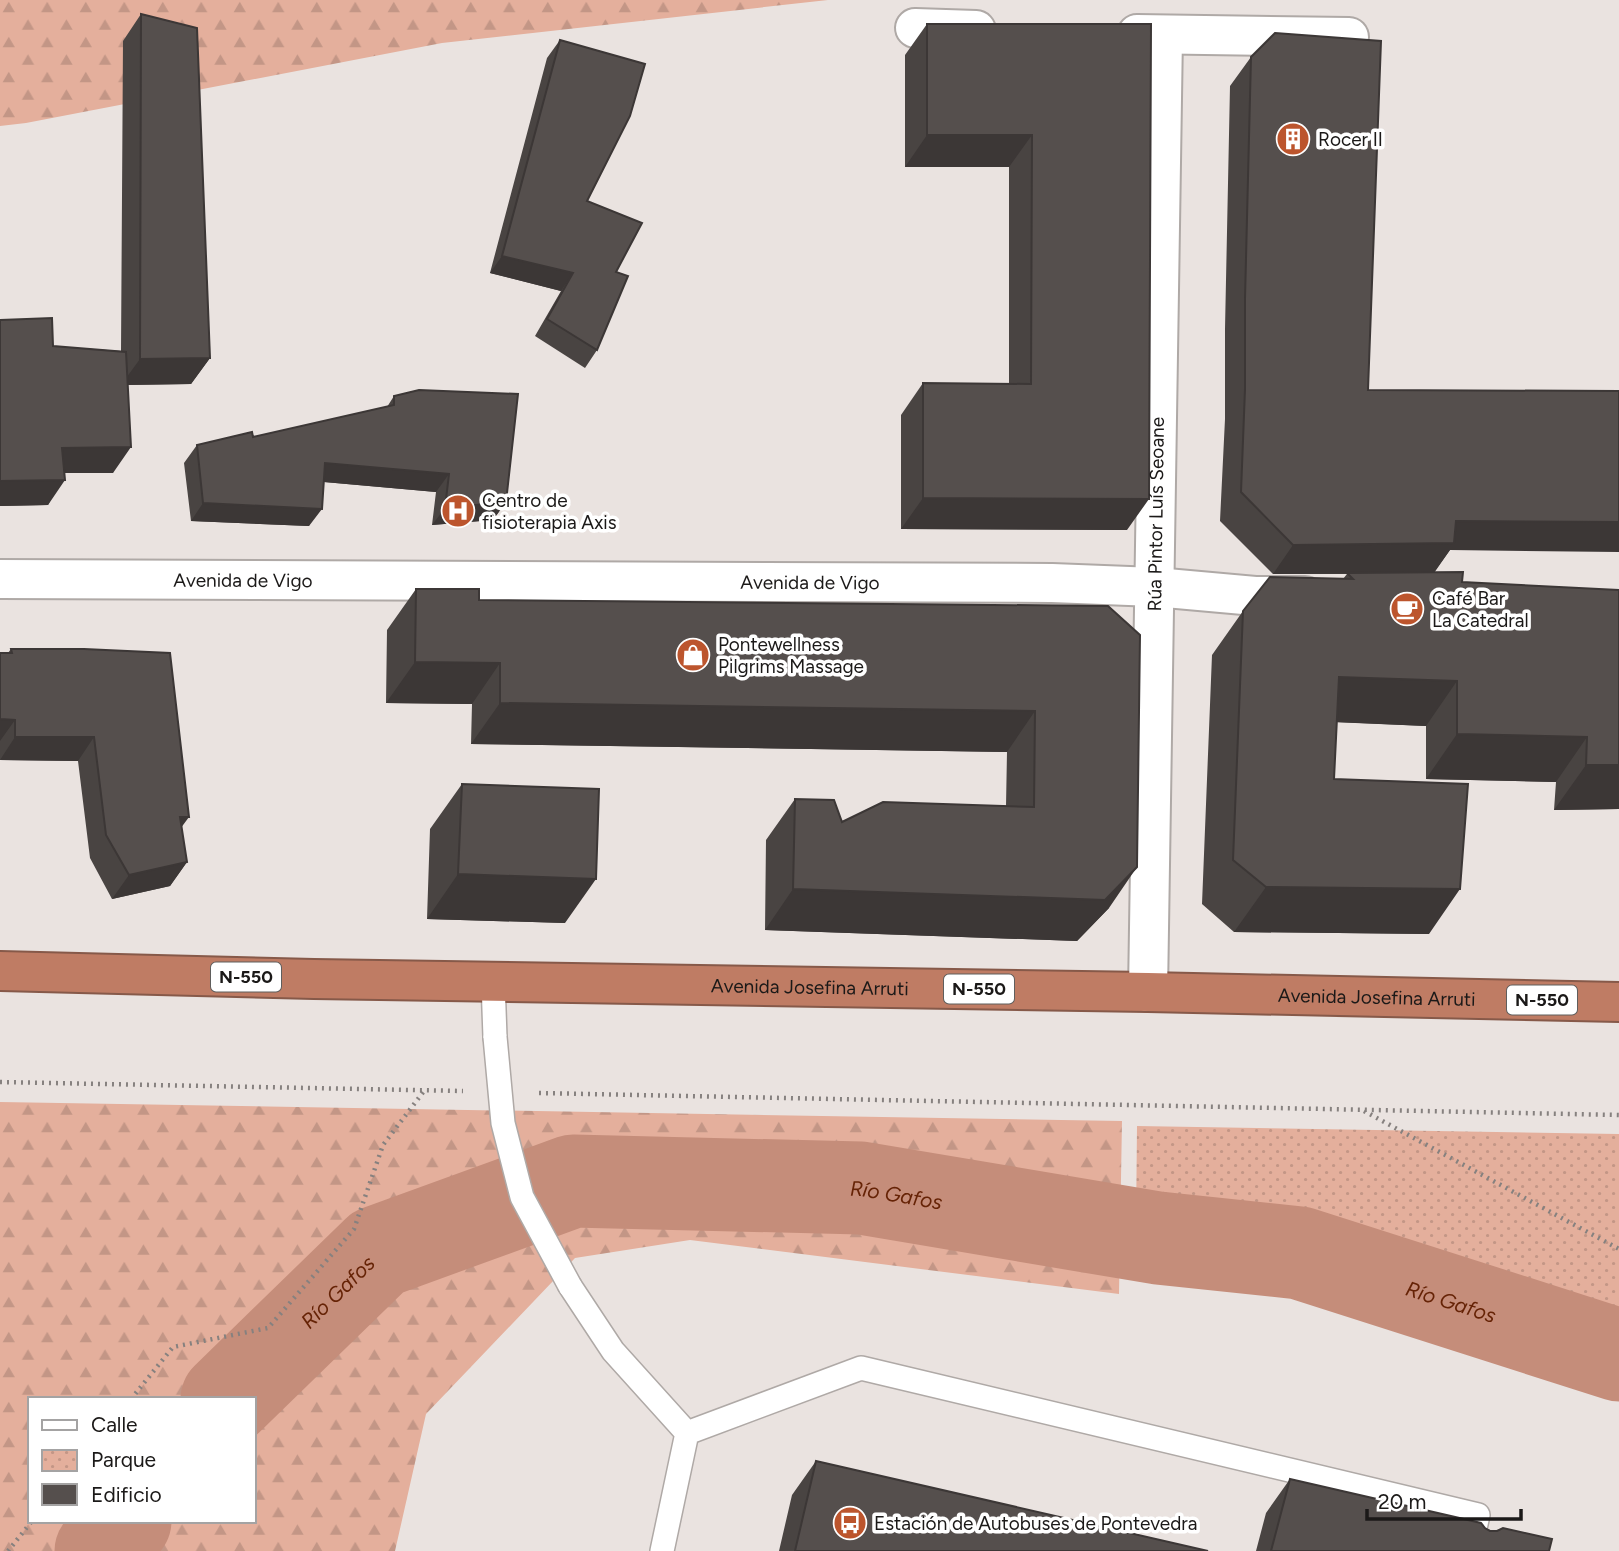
<svg xmlns="http://www.w3.org/2000/svg" width="1619" height="1551" font-family="Figtree,sans-serif">
<style>
.forest{fill:url(#forest-firs);fill-rule:evenodd}
.park{fill:url(#park-dots)}
.lines{fill:none;stroke-linecap:round;stroke-linejoin:round}
.river{stroke:#c58d7a;stroke-width:93}
.lane-casing{stroke:#afa9a6;stroke-width:26}
.street-casing{stroke:#afa9a6;stroke-width:42}
.highway-casing{stroke:#865949;stroke-width:42}
.path{stroke:#86817f;stroke-width:4.5;stroke-dasharray:2 5;stroke-linecap:butt}
.lane{stroke:#fff;stroke-width:23}
.street{stroke:#fff;stroke-width:38}
.highway{stroke:#bf7c64;stroke-width:38}
.lane-bridge-casing{stroke:#afa9a6;stroke-width:26;stroke-linecap:butt}
.lane-bridge{stroke:#fff;stroke-width:23}
.wall{fill:#494442}
.shaded-wall{fill:#3c3736}
.building{fill:#554f4d;stroke:#3c3736;stroke-width:2}
.labels{text-anchor:middle;dominant-baseline:central;stroke-width:7;stroke-linejoin:round;paint-order:stroke}
.shield{fill:#fff;stroke:#5f5e5d;stroke-width:2}
.shield-label{font-size:18px;font-weight:bold;fill:#1b1918}
.poi-label{font-size:19px;fill:#1b1918;stroke:#fff;text-anchor:start}
.street-label{font-size:19px;fill:#1b1918;stroke:#fff}
.water-label{font-size:21px;font-style:italic;fill:#662306;stroke:#fff}
</style>
<defs>
<pattern id="forest-firs" width="22" height="20" patternUnits="userSpaceOnUse" patternTransform="scale(1.75)"><rect width="22" height="20" fill="#e4af9c"/><path d="M5 1l3.5 6h-7zM16 11l3.5 6h-7z" fill="#c39686"/></pattern>
<pattern id="park-dots" width="8" height="8" patternUnits="userSpaceOnUse" patternTransform="scale(1.75)"><rect width="8" height="8" fill="#e4af9c"/><path d="M2 2h.1M6 6h.1" fill="none" stroke="#c39686" stroke-width="1.8" stroke-linecap="round"/></pattern>
</defs>
<rect width="100%" height="100%" fill="#eae3e0"/>
<path class="forest" d="M0 0H828L442 43 26 123 0 126Z
M0 1102 1122 1121 1119 1294 690 1240 575 1258 426 1414 395 1551H0ZM30 1399H254V1521H30Z"/>
<path class="park" d="M1137 1126 1619 1134V1335L1334 1243 1136 1223Z"/>
<g class="lines">
<g class="river">
<path id="s1" d="M227 1399 378 1252 573 1181 861 1188 1158 1238 1300 1253 1619 1355"/>
<path d="M101 1551 125 1521"/>
</g>
<defs>
<path id="lane" d="M493 982 495 1037
M570 1286 613 1351 687 1433
M687 1433 861 1368 1478 1515 1470 1551
M662 1551 687 1433"/>
<g id="street">
<path d="M915 28 976 30"/>
<path d="M1137 34 1349 37"/>
<path id="s2" d="M0 579 1052 583 1155 587 1255 596H1305"/>
<path id="s3" d="M1148 992 1163 35"/>
</g>
<g id="highway">
<path id="s4" d="M0 971 314 979 1148 992 1619 1002"/>
</g>
</defs>
<use href="#lane" class="lane-casing"/>
<use href="#street" class="street-casing"/>
<use href="#highway" class="highway-casing"/>
<path class="path" d="M0 1082 463 1091
M539 1093 1619 1115
M1364 1111 1619 1249
M131 1399 173 1347 268 1328 354 1229 383 1145 424 1091
M8 1551 32 1521"/>
<use href="#lane" class="lane"/>
<use href="#street" class="street"/>
<use href="#highway" class="highway"/>
<defs>
<path id="lane-bridge" d="M495 1037 503 1123 522 1197 570 1286"/>
</defs>
<use href="#lane-bridge" class="lane-bridge-casing"/>
<use href="#lane-bridge" class="lane-bridge"/>
</g>
<path class="wall" d="M141 14 210 358 191 384 128 385 113 473H65L48 505 0 506V320L53 346 121 351 123 41Z
M927 24H1151L1127 530 901 529V415L923 383 1009 384V167H905V55Z
M560 40 587 201 616 272 597 350 585 368 535 336 561 291 490 273 547 58Z
M1251 57 1368 390 1450 550 1434 572 1462 582 1619 590V809L1554 810 1556 782 1426 779V726L1337 722 1334 779 1429 934 1234 932 1202 904 1212 655 1243 611 1343 579 1347 574H1273L1220 521 1225 419V329L1230 86Z
M394 396 506 502 493 520 432 525 436 492 324 482 309 526 191 521 184 463 197 445 253 437 387 407Z
M416 589 479 600 1108 606 1109 908 1077 941 765 930 766 840 795 799 842 822 1006 806 1007 752 471 744 472 704 386 703 387 630Z
M11 649 181 827 187 862 170 886 112 899 90 858 78 761 0 760V653H8Z
M462 784 565 923 427 919 430 829Z
M816 1461 1208 1551H779L792 1495Z
M1290 1479 1485 1528 1549 1551H1256L1266 1513Z"/>
<path class="shaded-wall" d="M927 135H1032L1009 167H905Z
M502 256 573 273 561 291 490 273Z
M210 358 191 384 121 385 140 359Z
M131 447 113 473H45L62 448Z
M325 463 449 474 436 492 313 481Z
M65 480 48 505 0 506V481Z
M923 498 1149 499 1127 530 901 529Z
M506 502 493 520 432 525 445 508Z
M203 503 322 509 309 526 191 521Z
M1456 521 1619 522V552L1450 550 1434 573 1273 574 1293 545Z
M415 662 500 663 472 704 386 703Z
M1339 677 1457 681 1426 726 1308 721Z
M500 703 1035 711 1007 752 471 744Z
M0 719 15 720 0 741Z
M1457 734 1587 737 1556 782 1426 779Z
M15 737H94L78 761 0 760Z
M1586 765H1619V809L1554 810Z
M180 817H189L172 840Z
M187 862 170 886 112 899 129 875Z
M1137 867 1109 908 1077 941 765 930 793 889Z
M458 874 596 879 565 923 427 919Z
M1266 887 1460 889 1429 934 1234 932Z"/>
<path class="building" d="M141 14 197 28 210 358 140 359Z
M927 24H1151L1149 499 923 498V383L1031 384 1032 135H927Z
M1275 33 1381 41 1368 390 1619 391V522L1456 521 1454 543 1293 545 1241 492 1245 389V299L1251 57Z
M560 40 645 64 630 116 587 201 642 223 616 272 628 276 597 350 547 319 573 273 502 256Z
M52 318 53 346 126 352 131 447 62 448 65 480 0 481V320Z
M419 390 518 394 506 502 445 508 449 474 325 463 322 509 203 503 197 445 252 432 253 437 394 405V396Z
M1463 572 1462 582 1619 590V765H1586L1587 737 1457 734V681L1339 677 1334 779 1468 784 1460 889 1266 887 1233 860 1243 611 1270 577 1353 579 1347 573Z
M416 589H479V600L1108 606 1140 635 1137 867 1105 900 793 889 795 799 834 800 842 822 883 802 1034 807 1035 711 500 703V663L415 662Z
M11 649H84L170 653 189 817H180L187 862 129 875 106 835 94 737H15V720L0 719V653H12Z
M462 784 599 789 596 879 458 874Z
M816 1461 1208 1551H795Z
M1290 1479 1481 1523 1485 1528 1490 1531H1497L1503 1528 1552 1539 1549 1551H1271Z"/>
<defs>
<symbol id="building-disc" viewBox="-11 -11 22 22"><circle r="9.5" fill="#bc552d" stroke="#fff"/><path d="M-4-6H4V6H1V3H-1V6H-4ZM-2.5-4.3h1.7v1.8h-1.7ZM.8-4.3h1.7v1.8H.8ZM-2.5-1h1.7V.8h-1.7ZM.8-1h1.7V.8H.8Z" fill="#fff"/></symbol>
<symbol id="hospital-disc" viewBox="-11 -11 22 22"><circle r="9.5" fill="#bc552d" stroke="#fff"/><path d="M-5-5h3v3.5h4V-5h3V5h-3V1.5h-4V5h-3Z" fill="#fff"/></symbol>
<symbol id="cafe-disc" viewBox="-11 -11 22 22"><circle r="9.5" fill="#bc552d" stroke="#fff"/><path d="M-5.5-4.5H6V0H3Q3 3.5 0 3.5H-2.5Q-5.5 3.5-5.5 0ZM3-3.2v2h1.7v-2ZM-6 4.5H4V6H-6Z" fill="#fff"/></symbol>
<symbol id="shop-disc" viewBox="-11 -11 22 22"><circle r="9.5" fill="#bc552d" stroke="#fff"/><path d="M-5-2.5h2.3a2.7 3.5 0 0 1 5.4 0H5L5.5 6h-11ZM-1.5-2.5h3a1.5 2.3 0 0 0-3 0Z" fill="#fff"/></symbol>
<symbol id="bus-disc" viewBox="-11 -11 22 22"><circle r="9.5" fill="#bc552d" stroke="#fff"/><path d="M-5-6H5V4H4V6H2V4H-2V6H-4V4H-5ZM-3.5-4V0h7V-4ZM-3.5 1.2v1.5H-2V1.2ZM2 1.2v1.5H3.5V1.2Z" fill="#fff"/></symbol>
</defs>
<g fill-rule="evenodd">
<use href="#building-disc" x="1274" y="120" width="38" height="38"/>
<use href="#hospital-disc" x="439" y="492" width="38" height="38"/>
<use href="#cafe-disc" x="1388" y="590" width="38" height="38"/>
<use href="#shop-disc" x="674" y="636" width="38" height="38"/>
<use href="#bus-disc" x="831" y="1504" width="38" height="38"/>
</g>
<g class="labels">
<g class="shield">
<rect x="211" y="962.5" width="70" height="29" rx="5"/>
<rect x="944" y="974.5" width="70" height="29" rx="5"/>
<rect x="1507" y="985.5" width="70" height="29" rx="5"/>
</g>
<g class="shield-label">
<text x="246" y="977">N-550</text>
<text x="979" y="989">N-550</text>
<text x="1542" y="1000">N-550</text>
</g>
<g class="poi-label">
<text x="1318" y="139">Rocer II</text>
<text x="482" y="500">Centro de<tspan x="482" dy="22">fisioterapia Axis</tspan></text>
<text x="1432" y="598">Café Bar<tspan x="1432" dy="22">La Catedral</tspan></text>
<text x="718" y="644">Pontewellness<tspan x="718" dy="22">Pilgrims Massage</tspan></text>
<text x="874" y="1523">Estación de Autobuses de Pontevedra</text>
</g>
<g class="street-label">
<text stroke="none"><textPath href="#s3" startOffset="478">Rúa Pintor Luís Seoane</textPath></text>
<text stroke="none"><textPath href="#s2" startOffset="243">Avenida de Vigo</textPath></text>
<text stroke="none"><textPath href="#s2" startOffset="810">Avenida de Vigo</textPath></text>
<text stroke="none"><textPath href="#s4" startOffset="810">Avenida Josefina Arruti</textPath></text>
<text stroke="none"><textPath href="#s4" startOffset="1377">Avenida Josefina Arruti</textPath></text>
</g>
<g class="water-label">
<text stroke="none"><textPath href="#s1" startOffset="742">Río Gafos</textPath></text>
<text stroke="none"><textPath href="#s1" startOffset="154">Río Gafos</textPath></text>
<text stroke="none"><textPath href="#s1" startOffset="1309">Río Gafos</textPath></text>
</g>
</g>
<rect x="28" y="1397" width="228" height="126" fill="#ffffff" stroke="#a4a3a3" stroke-width="2"/>
<rect x="42" y="1420" width="35" height="10" fill="#ffffff" stroke="#a4a3a3" stroke-width="2"/>
<text x="91" y="1432" font-size="21" fill="#1b1918">Calle</text>
<rect x="42" y="1450" width="35" height="21" fill="url(#park-dots)" stroke="#a4a3a3" stroke-width="2"/>
<text x="91" y="1467" font-size="21" fill="#1b1918">Parque</text>
<rect x="42" y="1484" width="35" height="21" fill="#554f4d" stroke="#a4a3a3" stroke-width="2"/>
<text x="91" y="1502" font-size="21" fill="#1b1918">Edificio</text>
<path d="M1367 1509v10h154v-10" fill="none" stroke="#1b1918" stroke-width="3.5"/>
<text x="1378" y="1509" font-size="21" fill="#1b1918" stroke="#ffffff" stroke-width="5" paint-order="stroke">20 m</text>
</svg>
